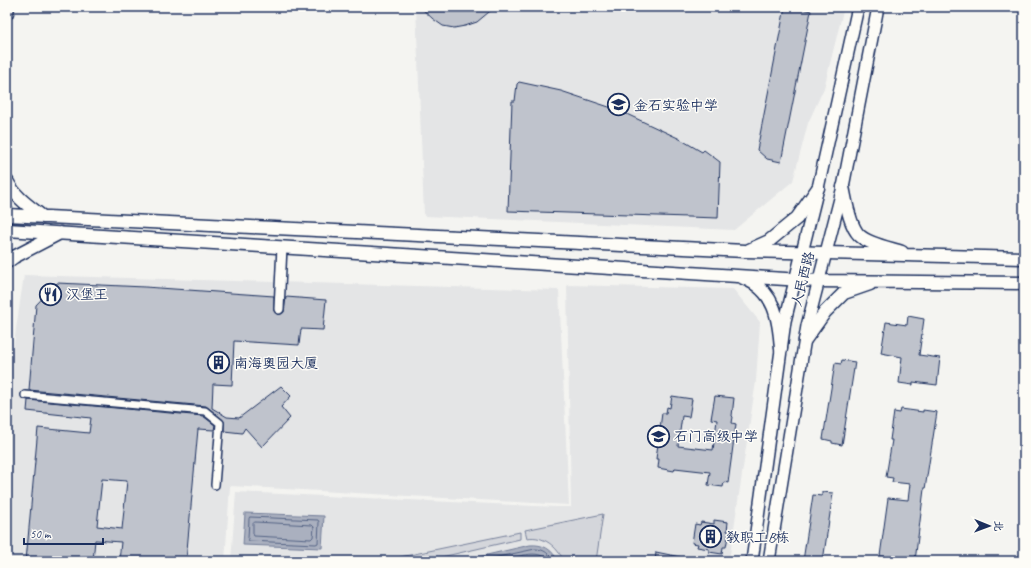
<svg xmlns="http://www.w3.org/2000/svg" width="1031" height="568" font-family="Caveat,'LXGW WenKai TC',sans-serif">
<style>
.built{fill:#e4e5e6}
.green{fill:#d4d6db;stroke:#78829c}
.water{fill:#aab0bf;stroke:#717c98}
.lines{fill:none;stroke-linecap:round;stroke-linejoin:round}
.shore{stroke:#546385;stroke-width:1}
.building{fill:#bfc3cc;stroke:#1b2f5e;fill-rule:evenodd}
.pedestrian-casing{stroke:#1b2f5e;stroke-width:10}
.minor-casing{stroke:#1b2f5e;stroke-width:12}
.tertiary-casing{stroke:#1b2f5e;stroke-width:14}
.secondary-casing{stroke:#1b2f5e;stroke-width:15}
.pedestrian{stroke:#fdfcf7;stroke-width:7}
.minor{stroke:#fdfcf7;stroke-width:9}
.tertiary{stroke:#fdfcf7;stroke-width:11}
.secondary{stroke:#fdfcf7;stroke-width:12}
.labels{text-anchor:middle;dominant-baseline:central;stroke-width:3;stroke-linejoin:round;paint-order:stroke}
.poi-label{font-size:14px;fill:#1b2f5e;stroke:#fdfcf7;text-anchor:start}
.street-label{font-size:14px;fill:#1b2f5e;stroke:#fdfcf7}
</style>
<rect width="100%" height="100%" fill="#f4f4f1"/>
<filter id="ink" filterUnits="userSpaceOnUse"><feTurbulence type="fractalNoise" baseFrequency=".025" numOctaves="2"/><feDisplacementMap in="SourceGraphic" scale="8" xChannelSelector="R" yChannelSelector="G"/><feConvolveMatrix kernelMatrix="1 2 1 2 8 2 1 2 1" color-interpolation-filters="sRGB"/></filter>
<g filter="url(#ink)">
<path class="built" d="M416 7H844L824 88 808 123 793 181 734 230 424 216Z
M24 275 559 290 569 505 230 486 225 561H7V390Z
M567 285 733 289 760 322 756 381 729 561H231L236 492 556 507H571Z"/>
<path class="green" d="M603 514 596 561H564C557 547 544 535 527 538L525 530Z
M520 532V539L424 561H401L400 557Z"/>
<path class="water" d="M245 513 324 516 322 548 243 545Z
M530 545C543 544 552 549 558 561H461Z"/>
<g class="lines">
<path class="shore" d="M250 517 318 520 319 522 318 543 316 544 249 541 248 539 249 519Z
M255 522 312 525 314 527 313 537 311 539 254 536 253 534V524Z
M479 561 535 549C544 549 550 554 553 561
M502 561C515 558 539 547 548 561"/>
</g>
<path class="building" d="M420 7H495L477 22 465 26 454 28 443 26 433 19Z
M785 7H794L811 11 781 162 767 159 757 150Z
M519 82 561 91 618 110 678 138 702 152 704 150 720 162 718 218 508 211 512 101H515L517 84Z
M57 283 145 287 274 296V311L278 315 284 312 286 297 326 300 323 330 301 329 299 345 234 341 232 385 213 384 212 408 227 417 239 418 281 386 291 396 281 407 290 418 262 447 245 428 242 433 224 431V421L206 406 29 390 36 305Z
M908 316 924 319 919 355 940 358 937 385 913 382V385L899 383 902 357 881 353 886 322 907 325Z
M842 360 855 362 842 445 832 443V441L823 439 835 363 841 364Z
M672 396 692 399 689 417 682 416 678 446 713 450 717 420 711 419 715 396 734 398 732 416 733 417 732 423 736 424 728 483 724 482 723 487 708 485 710 472 675 468 674 471 658 468 659 459H656L662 413H666L667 407 670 408Z
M28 400 203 416 215 425 214 430 198 429 186 561H119L121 542 95 540 93 561H26L38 428 89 433 91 418 27 411ZM102 479 127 481 122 529 97 526Z
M901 409 923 412V410L937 412 925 489H924L915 561H902V559L880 556 888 498 908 500 910 484 892 482 893 478 886 477 892 440H890L894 412 900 413Z
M822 492 833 493 823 561H803L813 495 822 496Z
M714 520 728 522 727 531H729L726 547H723L722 554 709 552V549L697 547 698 544 692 543 695 524 700 525 701 522 714 524Z
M656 552 680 557V561H655Z"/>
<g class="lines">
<defs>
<path id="pedestrian" d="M25 395 205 411 220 423 215 485"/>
<path id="minor" d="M279 309 282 247"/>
<path id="tertiary" d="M752 561 785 321 818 188 858 7
M769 561 807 326 843 187 878 7"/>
<path id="secondary" d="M7 13 8 7
M7 181C15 197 29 206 43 217
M843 187C846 200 849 225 859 235 868 244 890 248 902 252
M7 215 745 251 1024 258
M7 230 818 281 1024 283
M749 250 769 241 797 218 818 188
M7 262 14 257 60 233
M743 278C775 290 779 319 781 349
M805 340 825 312 844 293 870 284"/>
</defs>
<use href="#pedestrian" class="pedestrian-casing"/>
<use href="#minor" class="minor-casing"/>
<use href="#tertiary" class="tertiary-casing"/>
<use href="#secondary" class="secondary-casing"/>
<use href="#pedestrian" class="pedestrian"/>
<use href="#minor" class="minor"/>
<use href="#tertiary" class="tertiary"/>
<use href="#secondary" class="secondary"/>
</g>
</g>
<defs>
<symbol id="school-ring" viewBox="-11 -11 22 22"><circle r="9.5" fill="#fdfcf7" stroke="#1b2f5e" stroke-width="1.5"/><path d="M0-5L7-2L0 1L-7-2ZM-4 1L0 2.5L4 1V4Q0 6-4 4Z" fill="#1b2f5e"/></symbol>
<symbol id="restaurant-ring" viewBox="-11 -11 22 22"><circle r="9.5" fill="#fdfcf7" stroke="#1b2f5e" stroke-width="1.5"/><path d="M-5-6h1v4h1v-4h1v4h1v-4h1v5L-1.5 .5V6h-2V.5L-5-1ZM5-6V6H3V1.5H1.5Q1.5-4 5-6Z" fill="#1b2f5e"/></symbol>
<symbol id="building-ring" viewBox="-11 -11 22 22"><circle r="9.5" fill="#fdfcf7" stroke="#1b2f5e" stroke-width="1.5"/><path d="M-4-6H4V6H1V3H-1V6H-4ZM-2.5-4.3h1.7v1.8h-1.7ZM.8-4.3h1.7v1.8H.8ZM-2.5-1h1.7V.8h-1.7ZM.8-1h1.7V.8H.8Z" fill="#1b2f5e"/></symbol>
</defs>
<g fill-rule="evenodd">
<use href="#school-ring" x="606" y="92" width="25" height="25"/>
<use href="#restaurant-ring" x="38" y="282" width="25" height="25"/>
<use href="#building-ring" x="206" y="350" width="25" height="25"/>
<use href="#school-ring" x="646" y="424" width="25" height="25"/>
<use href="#building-ring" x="698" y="524" width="25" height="25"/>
</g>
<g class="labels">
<g class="poi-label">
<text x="634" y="105">金石实验中学</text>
<text x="66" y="294">汉堡王</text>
<text x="234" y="363">南海奥园大厦</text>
<text x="674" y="436">石门高级中学</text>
<text x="726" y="537">教职工B栋</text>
</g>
<g class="street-label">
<text transform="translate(803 279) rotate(-76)">人民西路</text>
</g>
</g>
<rect width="1031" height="568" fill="none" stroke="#fdfcf7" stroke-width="24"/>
<rect x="12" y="12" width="1007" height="544" fill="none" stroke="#1b2f5e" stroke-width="1.5" filter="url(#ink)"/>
<g transform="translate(989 526) rotate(91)" stroke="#fdfcf7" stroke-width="3" paint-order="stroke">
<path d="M0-3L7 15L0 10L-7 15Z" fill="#1b2f5e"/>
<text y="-6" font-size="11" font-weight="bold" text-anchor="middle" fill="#1b2f5e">北</text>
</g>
<path d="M24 538v6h79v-6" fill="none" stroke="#1b2f5e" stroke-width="2"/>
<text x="30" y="538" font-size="12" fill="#1b2f5e" stroke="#fdfcf7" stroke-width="3" paint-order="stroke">50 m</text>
</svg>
